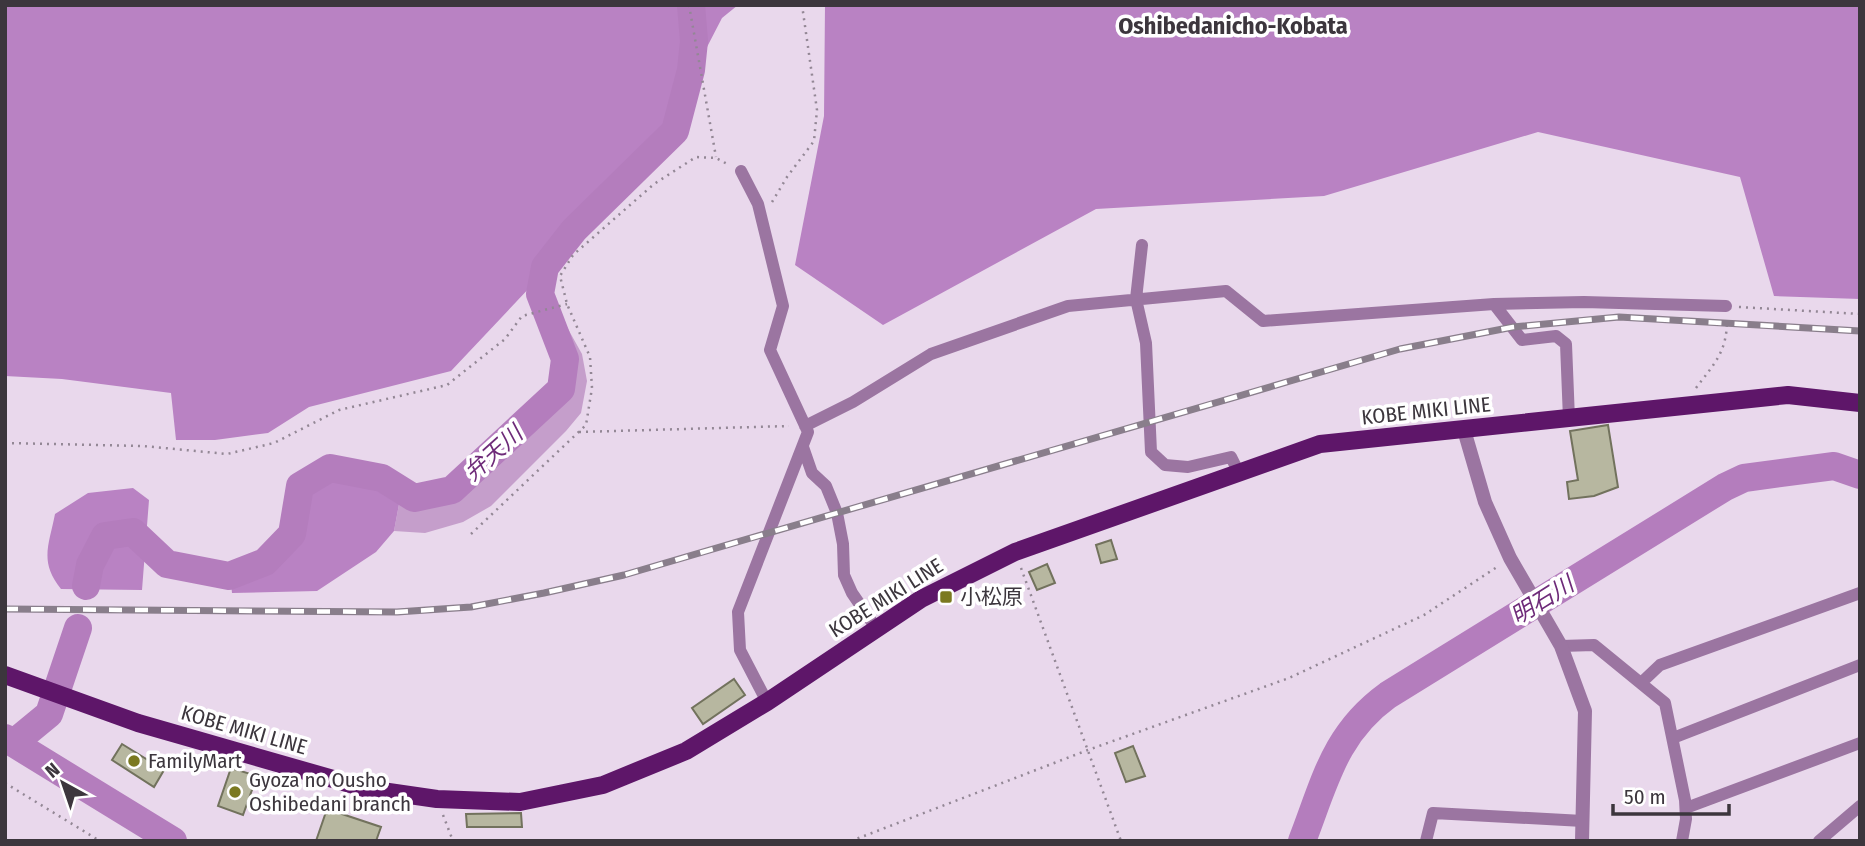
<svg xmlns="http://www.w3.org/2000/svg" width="1865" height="846" font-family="'Fira Sans Condensed','Noto Sans JP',sans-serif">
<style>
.green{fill:#c59ecb}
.forest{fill:#b982c3}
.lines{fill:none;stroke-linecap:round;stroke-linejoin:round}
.river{stroke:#b47dbd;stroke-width:28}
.building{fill:#b7b7a0;stroke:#72725d;stroke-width:2}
.path{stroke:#938795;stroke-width:2.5;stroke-dasharray:2 5;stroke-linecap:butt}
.minor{stroke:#9b75a1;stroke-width:12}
.tertiary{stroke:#9b75a1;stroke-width:14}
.primary{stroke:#5e1669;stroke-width:18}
.rail-casing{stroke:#897e8b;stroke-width:7}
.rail{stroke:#fff;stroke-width:4.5;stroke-dasharray:13;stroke-linecap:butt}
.poi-dot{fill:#7b7920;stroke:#fff;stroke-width:2.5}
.labels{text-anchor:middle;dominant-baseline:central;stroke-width:7;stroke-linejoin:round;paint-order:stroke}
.street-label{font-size:21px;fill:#3c363d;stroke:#fff}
.poi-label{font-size:21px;fill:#3c363d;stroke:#fff;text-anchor:start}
.water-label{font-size:23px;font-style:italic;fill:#6e2b79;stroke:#fff}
.quarter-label{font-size:24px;font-weight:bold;fill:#3c363d;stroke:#fff}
</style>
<rect width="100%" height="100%" fill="#e9d8ec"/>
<path class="green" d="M558 311 582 354 587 381 581 413 566 431 491 506 463 522 425 533 394 531 400 499 422 506 470 487 548 415 568 382 571 358 552 315Z"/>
<path class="forest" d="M5 5H738L722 18 647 163 451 371 309 407 268 433 215 440H176L171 393 62 379 5 376Z
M825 5H1860V299L1774 296 1740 177 1538 132 1324 196 1096 209 883 325 795 265 824 116Z
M329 477 373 481 400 499 394 531 376 552 317 591 232 593 231 583 274 568 297 534 305 498Z
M133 488 149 500 142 590 61 589C39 562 49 545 55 514L88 493Z"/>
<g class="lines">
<path class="river" d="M86 586 90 565 105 536 133 532 167 564 229 576 265 562 292 534 300 486 330 468 382 478 414 498 452 490 561 389 565 359 540 294 545 267 574 230 675 131 691 70 694 41 691 5
M5 738 173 841
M15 742 49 714 78 628
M1302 841C1325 782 1334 734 1388 695L1725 487 1744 478 1834 466 1860 475"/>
</g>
<path class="building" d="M1608 425 1618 487 1594 496 1569 499 1567 482 1578 480 1570 431Z
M1111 540 1117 559 1101 563 1096 545Z
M1047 564 1055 583 1037 590 1029 572Z
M734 679 745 695 703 724 692 708Z
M122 744 164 770 154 787 112 760Z
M1133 746 1145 776 1126 782 1115 753Z
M231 768 257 776 243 815 218 806Z
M327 809 381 827 376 841H316Z
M521 813 522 827H467L466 814Z"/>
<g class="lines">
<path class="path" d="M689 5 716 157
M772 202 787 177 814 141 817 110 802 5
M1739 307 1860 314
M1696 388C1714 364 1727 352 1727 320
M579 432 789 426
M5 443 143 446 227 454 274 443 339 410 447 385 505 339 522 316 567 304
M471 534 586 425 592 388 590 357 567 304 560 276 573 255 654 184 696 157 716 158 729 165
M1021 568 1121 841
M5 783 100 841
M443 815 453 841
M851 841 1088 750 1289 678 1424 615 1497 567"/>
<path class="minor" d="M741 171 758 204 783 306 770 350 808 432 738 612 740 650 767 702
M1142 245 1136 299 1146 343 1151 452 1165 465 1188 467 1231 457 1239 473
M1494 304 1584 302 1726 306
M805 426 853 402 931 354 1068 306 1226 291 1263 321 1494 304 1522 340 1556 336 1566 344 1569 419
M803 447 812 473 826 486 837 513 843 544 844 575 852 593 876 628
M1561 646 1594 645 1665 703 1685 800 1686 819 1682 841
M1641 683 1660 665 1860 593
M1673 738 1860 665
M1686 808 1860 743
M1426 841 1433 813 1583 821
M1819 841 1860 806"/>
<path class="tertiary" d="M1464 430 1485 502 1510 558 1561 646 1585 711 1582 841"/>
<path class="primary" d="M5 675 138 723 368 789 437 799 520 802 603 785 686 751 767 702 921 599 1015 552 1320 444 1788 395 1860 403"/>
<defs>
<path id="rail" d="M5 609 397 612 471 607 544 593 624 575 1400 349 1513 327 1619 317 1860 331"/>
</defs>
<use href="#rail" class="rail-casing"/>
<use href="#rail" class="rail"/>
</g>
<g class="poi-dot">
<rect x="939" y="590" width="14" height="14" rx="3.5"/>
<circle cx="134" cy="761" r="7"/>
<circle cx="235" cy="792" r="7"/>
</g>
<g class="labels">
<g class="street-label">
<text transform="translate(1426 411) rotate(-6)">KOBE MIKI LINE</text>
<text transform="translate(886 598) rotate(-32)">KOBE MIKI LINE</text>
<text transform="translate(244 730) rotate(16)">KOBE MIKI LINE</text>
</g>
<g class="poi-label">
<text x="960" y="597">小松原</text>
<text x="148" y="761">FamilyMart</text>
<text x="249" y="780">Gyoza no Ousho<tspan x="249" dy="24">Oshibedani branch</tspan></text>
</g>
<g class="water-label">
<text transform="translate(493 453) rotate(-42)">弁天川</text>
<text transform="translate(1542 600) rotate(-32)">明石川</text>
</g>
<g class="quarter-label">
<text x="1233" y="26">Oshibedanicho-Kobata</text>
</g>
</g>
<rect width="1865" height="846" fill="none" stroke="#3c363d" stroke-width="14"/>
<g transform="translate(63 783) rotate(320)" stroke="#ffffff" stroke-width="5" paint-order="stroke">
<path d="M0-5L12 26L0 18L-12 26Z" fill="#3c363d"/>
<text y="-10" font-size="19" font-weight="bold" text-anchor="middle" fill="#3c363d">N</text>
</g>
<path d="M1613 804v10h116v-10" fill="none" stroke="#3c363d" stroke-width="3.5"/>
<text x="1624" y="804" font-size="21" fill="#3c363d" stroke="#ffffff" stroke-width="5" paint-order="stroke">50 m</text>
</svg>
